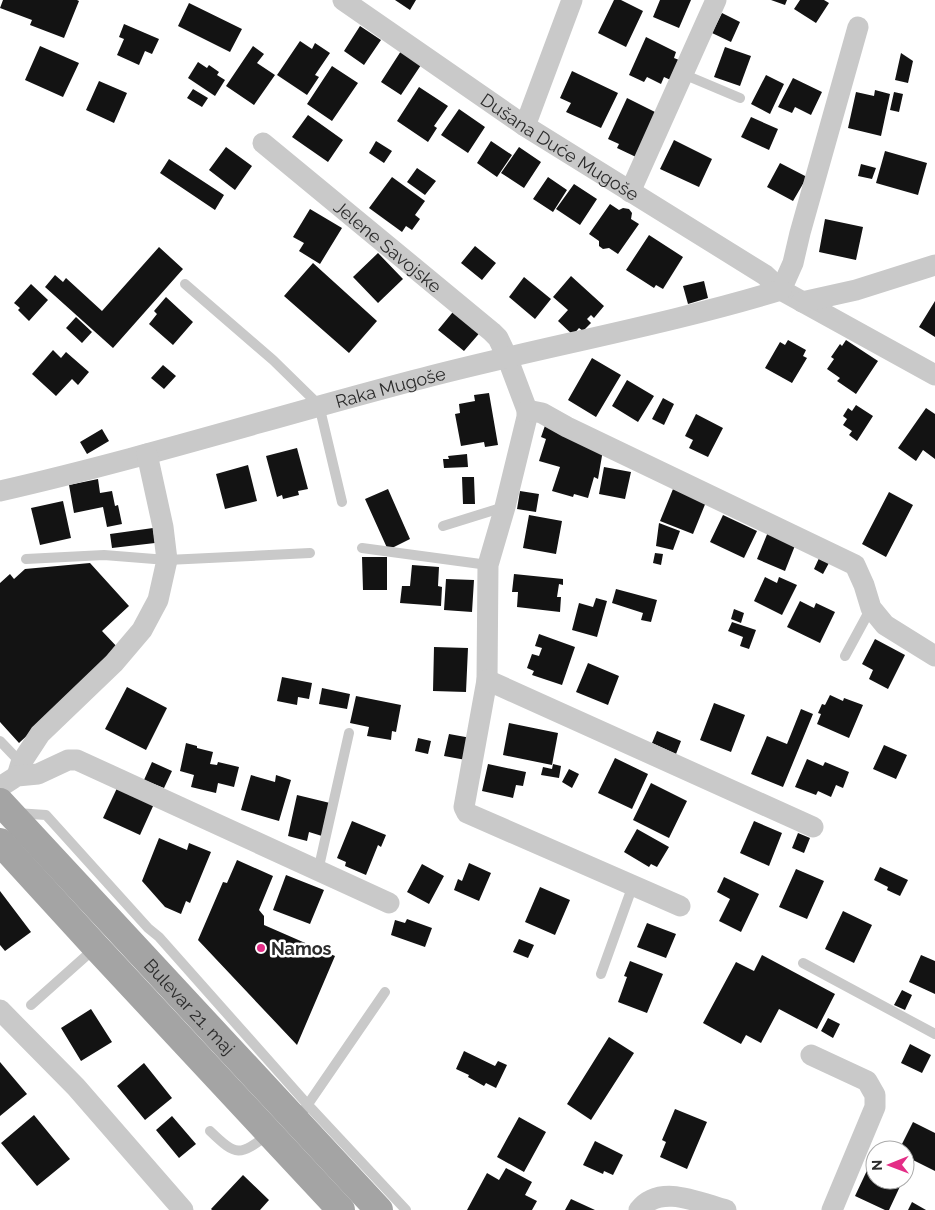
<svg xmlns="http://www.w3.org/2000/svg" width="935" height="1210" font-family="Raleway,sans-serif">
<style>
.building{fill:#131313}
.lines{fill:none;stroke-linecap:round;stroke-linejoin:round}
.service{stroke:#c9c9c9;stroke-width:10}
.minor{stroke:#c9c9c9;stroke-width:21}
.primary{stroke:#a4a4a4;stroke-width:28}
.poi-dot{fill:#e42d86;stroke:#fff;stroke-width:2}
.labels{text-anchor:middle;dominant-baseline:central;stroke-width:5;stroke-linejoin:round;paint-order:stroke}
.street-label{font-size:18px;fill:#2c2c2c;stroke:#fff}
.poi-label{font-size:18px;font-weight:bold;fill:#2c2c2c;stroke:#fff;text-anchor:start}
</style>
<rect width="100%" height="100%" fill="#fff"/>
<path class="building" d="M3 0H77L79 1 64 38 30 25 32 20 0 8Z
M395 0H416L410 10Z
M614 0H621L643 11 626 47 598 33Z
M660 0H691L679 28 653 17Z
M771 0H787L785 5Z
M800 0H824L829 3 816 23 794 9Z
M189 3 242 29 230 52 178 26Z
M722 13 740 22 731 42 712 33Z
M124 24 159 39 152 54 145 51 139 65 117 55 124 39 119 37Z
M360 26 381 40 364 65 344 51Z
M646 37 676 52 674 58 684 62 675 82 664 77 661 84 647 77 644 82 629 75Z
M300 41 312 49 315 43 330 53 315 75 319 77 307 95 277 75Z
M40 46 79 63 63 97 25 80Z
M253 46 264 54 257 63 275 75 254 105 226 86Z
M725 47 751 56 740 86 714 77Z
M401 51 421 65 401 95 381 82Z
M901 53 913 61 908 83 895 80Z
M198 62 207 68 209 65 219 72 217 75 225 80 215 96 188 78Z
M332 66 358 83 332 121 307 104Z
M572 71 618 93 601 128 566 112 571 103 560 98Z
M766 75 784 84 770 114 751 104Z
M793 78 822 92 811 115 795 107 792 113 778 107Z
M99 81 127 93 114 123 86 110Z
M419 87 448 106 434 126 437 128 428 142 397 121Z
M193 89 208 98 202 107 187 98Z
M875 90 890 94 881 136 848 128 856 92 874 96Z
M894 92 903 94 899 112 890 110Z
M627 98 657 113 636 157 617 148 619 144 608 139Z
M459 109 485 127 468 153 441 135Z
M308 115 343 140 328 162 292 137Z
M751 117 778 129 769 150 741 137Z
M674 140 712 159 699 187 660 169Z
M376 141 392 151 384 163 369 153Z
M491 141 512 155 497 177 477 163Z
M226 147 252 166 235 190 209 170Z
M519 147 541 162 524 188 501 173Z
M885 151 927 163 918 195 876 183Z
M169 159 224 195 215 210 160 173Z
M780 163 807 177 793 201 767 187Z
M861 164 876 168 872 179 858 176Z
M417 168 436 181 425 195 407 182Z
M392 177 425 201 415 215 420 219 412 230 406 226 402 232 369 208Z
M548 177 567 190 553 212 533 199Z
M574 184 597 199 580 225 556 209Z
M610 204 619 210 623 208 629 209 632 213 631 219 639 224 618 254 609 248 603 249 599 246V241L589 234Z
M310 209 342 228 320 264 299 251 304 243 293 237Z
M825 219 863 227 856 260 819 252Z
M649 235 683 257 663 289 656 285 654 288 626 270Z
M475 246 496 263 482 280 461 263Z
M159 247 183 269 113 348 45 287 55 275 63 282 66 278 102 311Z
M378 253 403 279 378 303 353 277Z
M313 263 377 321 349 353 284 296Z
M571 276 604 306 594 318 591 315 587 319 591 323 583 331 579 328 573 335 558 321 568 310 553 297Z
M524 277 551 299 535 319 509 297Z
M704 281 708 298 688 304 683 286Z
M31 284 48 300 29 321 18 310 20 308 14 303Z
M166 297 193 322 173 345 149 324 157 314 154 311Z
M935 301V337L919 327Z
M457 307 483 329 464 351 438 330Z
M76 317 92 332 82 343 66 328Z
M788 340 806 350 803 356 807 358 792 383 765 368 780 342 785 345Z
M846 340 878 361 856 394 837 381 840 378 827 369 834 359 831 357 840 344 842 346Z
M53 350 61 358 66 352 89 372 78 385 72 379 56 396 32 374Z
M592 358 621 375 596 417 568 400Z
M163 365 176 376 164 389 151 378Z
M627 380 654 396 638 422 612 406Z
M489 393 498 445 485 447 484 442 461 446 455 414 460 413 459 404 475 401 474 395Z
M663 398 674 404 664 425 652 419Z
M856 405 873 416 857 441 849 435 852 431 843 425 847 419 843 416 848 408 852 411Z
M926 408 935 414V459L923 450 916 461 898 448Z
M696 414 723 428 708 457 689 448 693 440 685 436Z
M547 420 603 450 598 479 594 477 588 498 574 494 573 497 552 491 560 467 539 461 546 439 541 437Z
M102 429 109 441 87 454 80 442Z
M297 448 308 489 298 491 299 495 283 499 282 495 277 497 266 456Z
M467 454 468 467 444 468 443 459H449L448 456Z
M248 465 257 501 225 509 216 474Z
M604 467 631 472 625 499 599 494Z
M462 477H474L475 504H463Z
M98 479 100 493 112 491 115 506 118 505 122 524 107 527 103 507 74 513 69 485Z
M388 489 410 539 388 550 365 499Z
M673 489 706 502 693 534 660 521Z
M520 491 539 494 536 512 517 509Z
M889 492 913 505 886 557 862 544Z
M63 501 71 538 40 545 31 508Z
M529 515 562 521 556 554 523 548Z
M723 515 757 531 744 558 710 542Z
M659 523 680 531 673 550 656 546Z
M153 528 155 543 112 548 110 534Z
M768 532 796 543 785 571 757 559Z
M655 553 663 554 661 565 653 563Z
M820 556 830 561 823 574 814 569Z
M362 557H387V590H363Z
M90 563 129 606 102 631 120 650 19 743 0 722V583L10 574 14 579 25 569Z
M412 565 439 567 438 586 442 587 441 606 400 603 402 586H410Z
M514 574 563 579V585L559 584 557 597H561L560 612 517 607 518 592H512Z
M765 577 777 583 779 577 797 585 782 615 754 601Z
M446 579 474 580 472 612 444 610Z
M616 589 657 600 651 622 641 620 643 613 612 603Z
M596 598 607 601 597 637 572 630 579 603 593 607Z
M800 601 814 608 816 603 835 612 820 643 787 627Z
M734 609 744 613 741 623 731 619Z
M732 622 756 630 749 649 740 646 743 637 728 631Z
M539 634 575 647 562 685 532 675 534 671 527 668 532 654 539 656 542 648 535 646Z
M875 639 905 655 888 689 869 679 873 670 862 664Z
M434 647 468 648 466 692 433 691Z
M588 663 619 676 608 705 576 692Z
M282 677 312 683 309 699 298 697 297 705 277 701Z
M127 687 167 708 146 750 105 729Z
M322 688 350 694 347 709 319 704Z
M830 695 843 701 844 698 863 705 849 738 817 724 821 714 818 713 822 704 825 705Z
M356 696 401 705 396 732 392 731 391 740 367 736 369 727 350 723Z
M714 703 745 715 731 752 700 740Z
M801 709 813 714 783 787 751 774 767 736 787 744Z
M509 723 558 733 552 765 503 755Z
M657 731 681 741 676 754 652 743Z
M449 734 471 738 466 760 444 756Z
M418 738 431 741 428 754 415 751Z
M186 743 197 746V748L213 752 210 764 217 765 218 762 239 767 234 787 218 783 216 793 191 787 194 775 180 771Z
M884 745 907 755 896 779 873 769Z
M615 758 648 774 632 809 598 793Z
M807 759 823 766 825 762 849 772 843 788 836 785 831 797 818 791 816 795 795 787Z
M152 762 172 771 164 788 144 780Z
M488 764 526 772 523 786 516 785 513 798 482 791Z
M553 764 561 766 559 778 541 775 543 767 552 769Z
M569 769 579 774 572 788 562 782Z
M251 775 275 782 276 775 291 780 279 821 241 810Z
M651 783 687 801 669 838 633 820Z
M118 786 154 804 140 835 103 818Z
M297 795 330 803 322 836 309 832 307 841 288 836Z
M352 821 386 835 381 847 378 845 366 875 345 866 346 862 337 858Z
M754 821 782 833 769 866 740 853Z
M637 829 669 847 657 867 651 864 649 867 624 852Z
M798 833 810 838 804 853 792 848Z
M159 838 187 850 189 843 211 852 190 903 186 901 181 914 165 907 142 881Z
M237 860 273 876 259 910 264 916V925L335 956 297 1045 198 940 223 882 227 883Z
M469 863 491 873 479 901 454 890 458 879 462 881Z
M422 864 444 876 429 904 407 892Z
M880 867 908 880 900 896 887 890 888 887 874 880Z
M796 869 824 881 807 919 779 907Z
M286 875 324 890 310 924 273 910Z
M724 877 759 894 741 932 719 921 730 899 717 892Z
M540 887 570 900 555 935 525 922Z
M0 891 31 932 5 951 0 945Z
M843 911 872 925 854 963 825 949Z
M407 919 432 928 425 947 391 935 395 920 405 923Z
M647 923 676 934 666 958 637 947Z
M519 939 534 945 528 958 513 952Z
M762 955 835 994 817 1029 779 1009 761 1043 746 1035 741 1044 703 1023 736 962 754 971Z
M921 955 935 961V994L909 982Z
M630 961 663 974 647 1013 618 1002 627 977 624 976Z
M902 990 912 995 905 1010 894 1005Z
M91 1009 112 1042 81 1061 61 1028Z
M828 1018 840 1024 833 1038 821 1031Z
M609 1037 634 1053 591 1120 567 1104Z
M910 1044 931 1055 922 1073 901 1063Z
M464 1051 495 1066 498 1061 507 1065 496 1088 486 1083 484 1086 468 1077 469 1075 456 1069Z
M0 1062 27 1094 0 1116Z
M144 1063 172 1098 145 1120 117 1086Z
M675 1109 707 1122 687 1169 660 1157 666 1142 662 1140Z
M34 1115 70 1159 37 1186 1 1143Z
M172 1116 196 1144 179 1158 156 1130Z
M519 1117 546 1132 524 1172 497 1157Z
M913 1122 935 1133V1171L905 1156V1150H899Z
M595 1141 623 1155 613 1175 604 1171 603 1174 583 1165Z
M871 1162 875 1164V1180H903L889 1210H885L855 1196Z
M506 1168 532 1182 525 1195 537 1201 532 1210H467L487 1173 499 1180Z
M243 1175 269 1200 260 1210H212L211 1209Z
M571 1199 595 1210H565Z
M912 1202 926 1210H908Z"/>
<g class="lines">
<path class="service" d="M683 74 740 98
M185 284 273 360 319 405 342 502
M443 526 504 507
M362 548 488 565
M26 559 104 555 167 560 310 553
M845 656 871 608
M0 741 21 763
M16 813 46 815 148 928 159 937 308 1105 406 1210
M318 871 349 733
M803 963 935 1034
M601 974 633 885
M31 1005 95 948
M304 1110 385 992
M210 1131C237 1157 239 1156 269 1134"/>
<g class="minor">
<path id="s1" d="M343 0 525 126 765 275 781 290 935 375"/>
<path d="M525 126 572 0"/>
<path id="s2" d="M263 143 492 332 498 338 507 357 527 410V417L505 507 488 565 487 680 464 807 467 813 680 906"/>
<path d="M630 192 716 0"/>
<path d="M781 290 793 263 800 233 858 27"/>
<path d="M802 302 856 290 935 265"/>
<path d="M527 410 542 413 567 427 855 565 864 585 871 608 885 625 935 656"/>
<path id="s3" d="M0 491C145 458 287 413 431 376 547 346 666 325 781 290"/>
<path d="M487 680 813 827"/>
<path d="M17 776 21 763 40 734 114 663 142 630 158 600 167 560 163 527 147 454"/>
<path d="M0 787 17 776 38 774 68 760H77L389 903"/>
<path d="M0 1010 76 1087 183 1210"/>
<path d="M811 1055 867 1081 875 1095V1107L832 1210"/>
<path d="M639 1210C660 1183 700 1203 726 1210"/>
</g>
<g class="primary">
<path id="s4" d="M0 802 379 1210"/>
<path d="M0 842 96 947 341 1210"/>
</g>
</g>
<circle class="poi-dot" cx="261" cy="948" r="5"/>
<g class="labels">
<g class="street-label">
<text stroke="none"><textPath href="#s1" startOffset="262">Dušana Duće Mugoše</textPath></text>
<text stroke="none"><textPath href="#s2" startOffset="162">Jelene Savojske</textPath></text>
<text stroke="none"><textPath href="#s3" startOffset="404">Raka Mugoše</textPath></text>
<text stroke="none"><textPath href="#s4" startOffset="279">Bulevar 21. maj</textPath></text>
</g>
<g class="poi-label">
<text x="271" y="948">Namos</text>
</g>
</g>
<g transform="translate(890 1165) rotate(269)"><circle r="24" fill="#ffffff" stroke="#ababab"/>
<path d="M0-4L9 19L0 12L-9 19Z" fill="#e42d86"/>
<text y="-8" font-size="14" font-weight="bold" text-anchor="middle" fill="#2c2c2c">N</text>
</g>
</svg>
